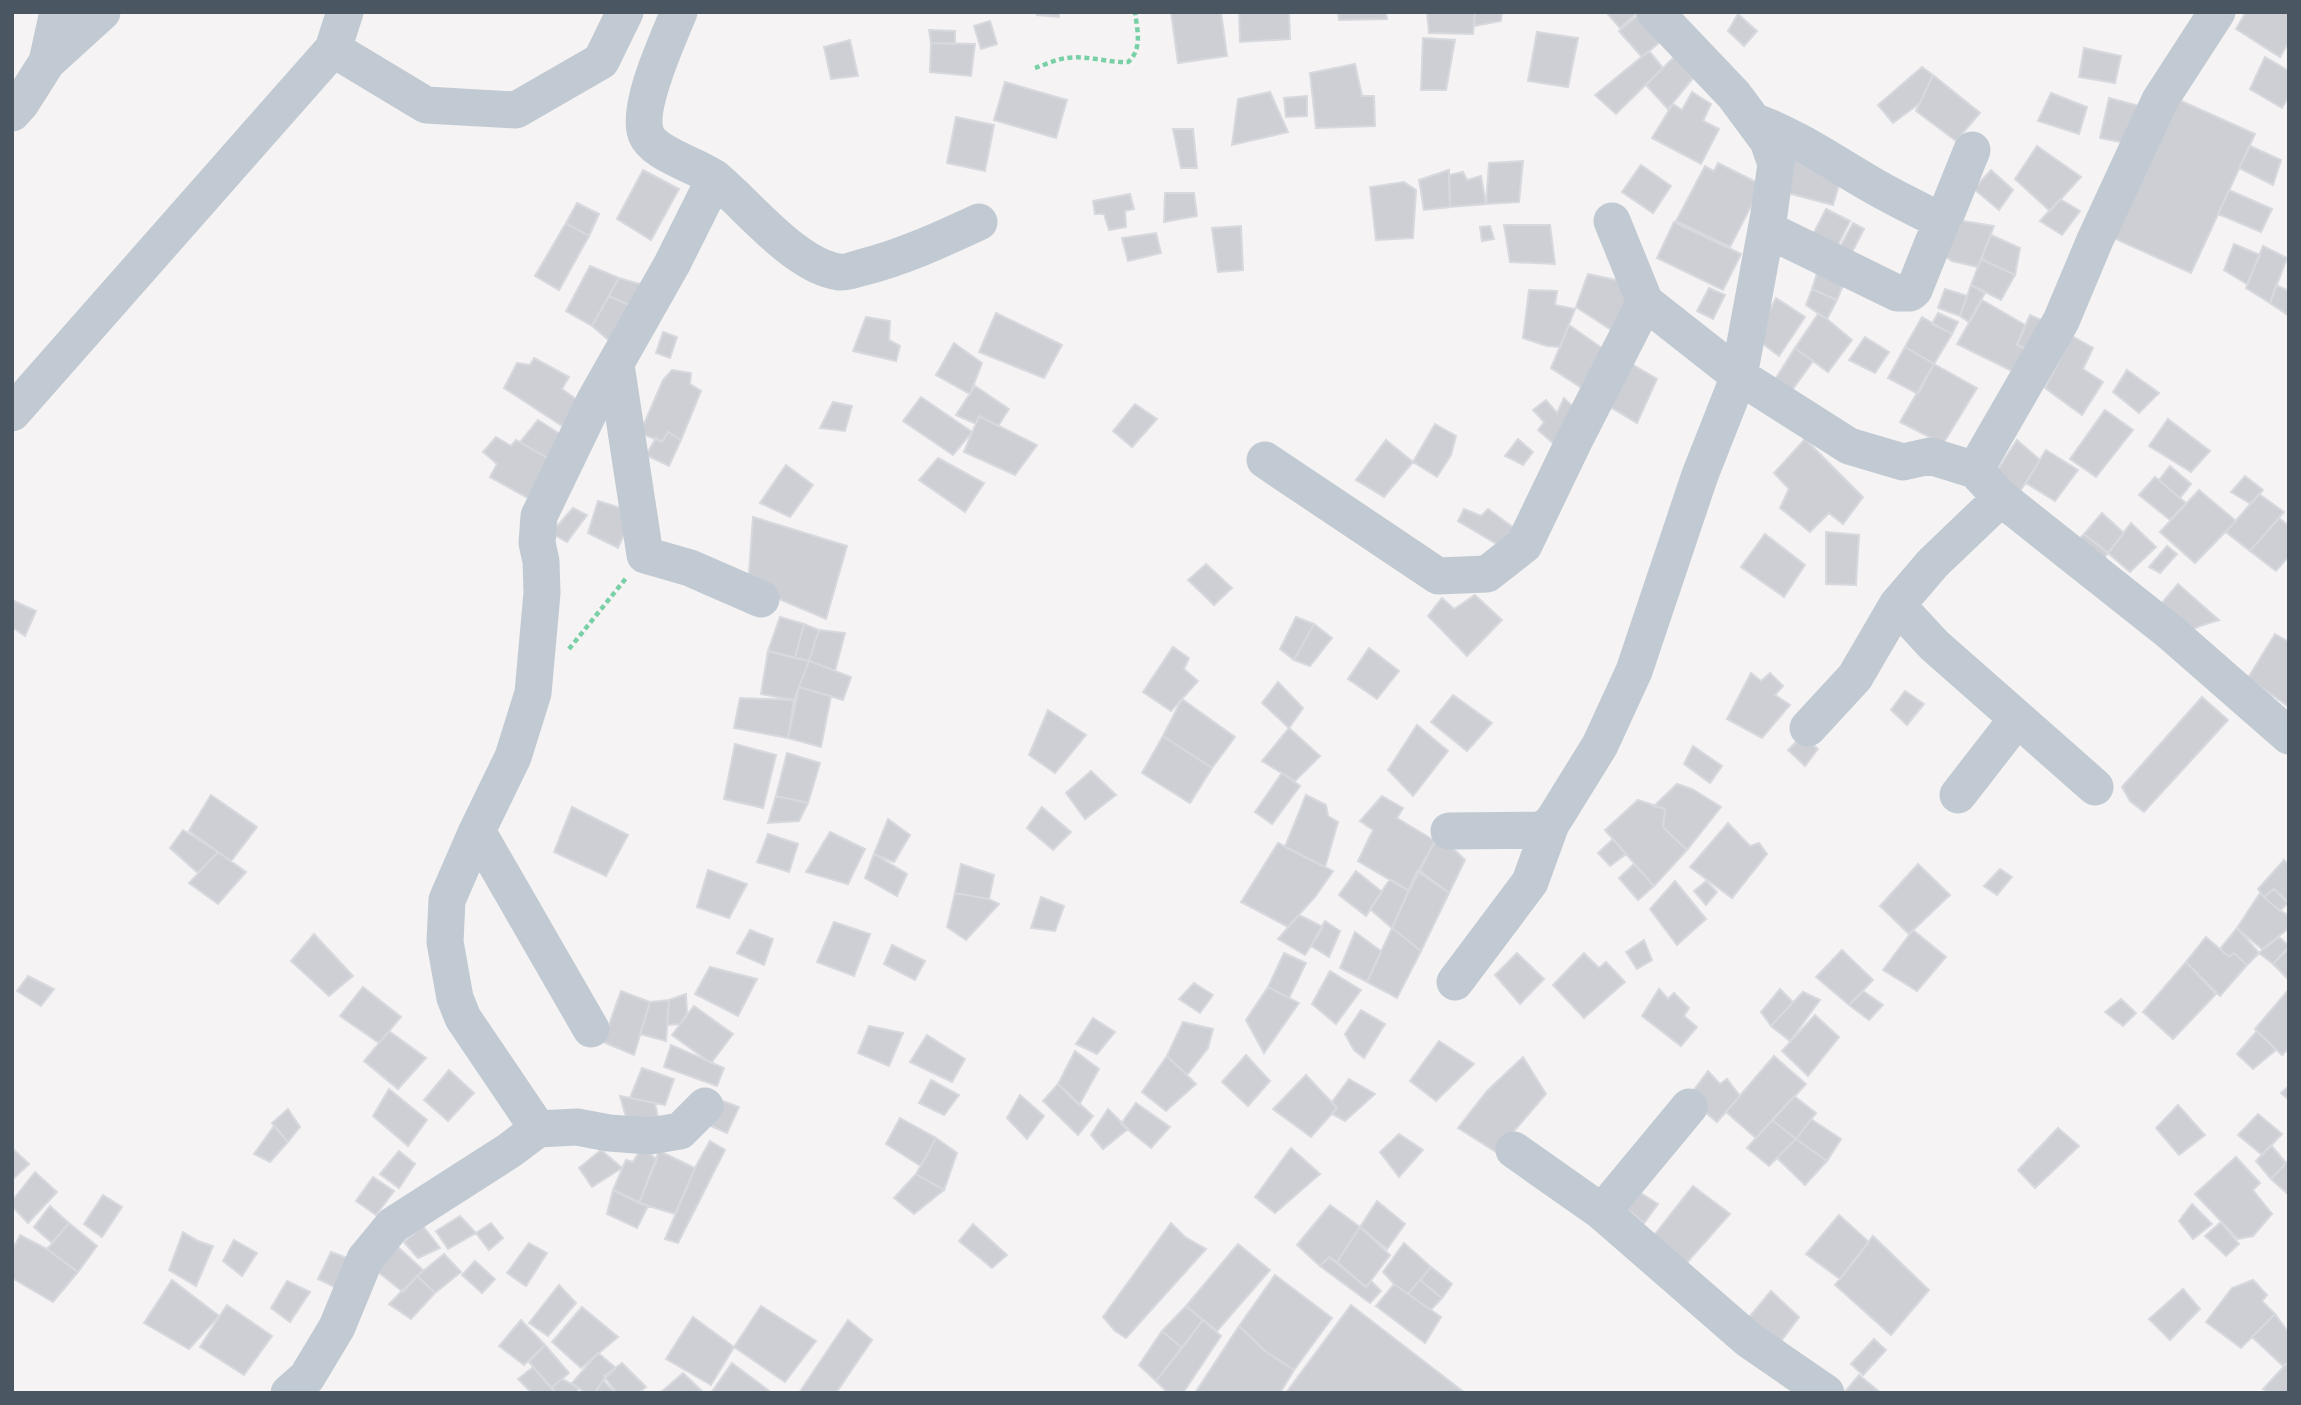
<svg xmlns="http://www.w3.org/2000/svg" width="2301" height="1405" font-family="'PT Sans Narrow',sans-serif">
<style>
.building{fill:#cdcfd5;stroke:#d7d9de;stroke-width:2}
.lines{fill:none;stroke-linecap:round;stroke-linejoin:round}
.path{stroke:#7ad0a6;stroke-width:4.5;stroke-dasharray:5 3.5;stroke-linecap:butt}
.minor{stroke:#c1cad2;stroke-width:37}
</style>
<rect width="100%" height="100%" fill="#f5f3f3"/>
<path class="building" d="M1037 12H1059V17L1037 15Z
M1171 12H1221L1227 56 1178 63Z
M1239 12H1289L1290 39 1240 42Z
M1338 12H1386L1387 19 1339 20Z
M1427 12H1475L1473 34 1429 33Z
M1475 12H1502L1501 21 1474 26Z
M1606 12H1638L1620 28Z
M1642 12 1665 38 1642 57 1619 31Z
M2246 12H2289V42L2280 57 2236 29Z
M1738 14 1757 31 1744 46 1728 31Z
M990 21 997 44 981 49 974 26Z
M929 30 955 31V44L931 43Z
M1537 32 1578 38 1568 87 1528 81Z
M1423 38 1455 40 1446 90H1421Z
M850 40 858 76 831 79 824 47Z
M931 43 975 44 971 76 930 72Z
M2084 48 2121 56 2115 83 2079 77Z
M1649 51 1663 68 1616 114 1595 95Z
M1674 57 1693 78 1668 109 1646 85Z
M2265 57 2289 71V96L2282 108 2250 89Z
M1355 64 1362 96H1374L1375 126 1316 128 1310 73Z
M1922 67 1933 75 1920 103 1893 123 1878 105Z
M1933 75 1980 113 1956 141 1916 111Z
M1005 82 1067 100 1056 138 994 120Z
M1270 92 1288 132 1232 145 1238 99Z
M1692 92 1711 104 1703 121 1719 129 1701 164 1652 138 1673 104 1682 110Z
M2051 93 2087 107 2079 134 2038 121Z
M1307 96V116L1286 117 1284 98Z
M2170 96 2255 134 2191 273 2107 235Z
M2109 98 2151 109 2125 143 2100 138Z
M956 117 994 125 985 171 947 163Z
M1173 129H1193L1197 168H1181Z
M2037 146 2081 177 2050 211 2015 179Z
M2250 146 2281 160 2273 185 2239 168Z
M1792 150 1841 178 1833 205 1780 191Z
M1523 161 1519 202 1486 204 1489 163Z
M1718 163 1762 185 1730 247 1676 221 1705 166 1714 171Z
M1641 165 1671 186 1653 213 1622 192Z
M643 170 679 189 651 240 617 219Z
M1449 170 1450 207 1424 210 1419 180Z
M1991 170 2013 190 1999 210 1974 189Z
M1463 172 1467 180 1481 176 1486 204 1450 207 1449 175Z
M1404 182 1416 190 1413 238 1376 240 1370 187Z
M2229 190 2272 209 2261 232 2218 214Z
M1165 193H1194L1197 216 1164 222Z
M1130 194 1134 209 1125 211 1126 227 1109 230 1104 214H1095L1093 201Z
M2060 199 2080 211 2062 235 2040 221Z
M577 203 599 214 589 236 566 223Z
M1826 209 1850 221 1833 255 1809 242Z
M1957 211 1963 221 1994 226 1978 267 1952 261 1938 251Z
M1674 222 1741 254 1723 290 1657 258Z
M566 223 589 236 559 290 535 276Z
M1853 223 1864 229 1847 262 1835 256Z
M1504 225H1550L1555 264 1510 262Z
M1241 226 1243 270 1218 272 1212 228Z
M1490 226 1494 239 1482 241 1480 227Z
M1156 233 1161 253 1128 261 1122 238Z
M1991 235 2020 248 2015 275 1981 259Z
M2234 244 2260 255 2247 284 2224 270Z
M2263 246 2287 258 2270 303 2246 288Z
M1981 259 2015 275 2001 300 1971 285Z
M1820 264 1846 278 1837 300 1812 289Z
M590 266 619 278 592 326 566 311Z
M1588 274 1635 284 1616 333 1576 307Z
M619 278 653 288 643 311 609 296Z
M1971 285 1985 293 1969 322 1960 316Z
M2276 285 2289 291V316L2270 303Z
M1709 288 1725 295 1713 319 1697 311Z
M1812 289 1837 300 1827 319 1806 305Z
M1945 289 1967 296 1960 316 1938 308Z
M1529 290 1557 291 1555 305 1575 309 1560 347 1547 346 1523 338Z
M609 296 643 311 618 348 592 326Z
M1776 298 1805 317 1779 356 1755 338Z
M1982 300 2025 325 2017 345 2030 351 2016 373 1957 344Z
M996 313 1062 345 1044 378 979 352Z
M1938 313 1958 322 1952 334 1932 324Z
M1818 314 1827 319 1852 340 1828 372 1795 348Z
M2030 315 2050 324 2036 352 2017 345Z
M866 317 890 321 889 340 900 346 896 361 853 351Z
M1922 317 1952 334 1934 364 1905 347Z
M1569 325 1609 353 1588 392 1551 368Z
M663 332 677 337 670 358 656 353Z
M2072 336 2093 348 2083 369 2103 382 2082 415 2045 388Z
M1865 337 1889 352 1875 373 1849 360Z
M954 343 982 363 970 394 936 375Z
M1905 347 1934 364 1918 394 1888 378Z
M1795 348 1813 361 1785 400 1769 389Z
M534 358 569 377 562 389 580 402 562 426 504 388 517 363 530 365Z
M1623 359 1657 379 1637 423 1605 404Z
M1934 364 1977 388 1943 444 1900 422Z
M672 370 691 373 690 384 701 391 681 440 668 432 662 442 640 433 663 380Z
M2127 370 2159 393 2139 413 2113 392Z
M975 386 1009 409 998 426 979 416 976 424 956 415Z
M921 397 972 432 953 455 903 421Z
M1564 398 1583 417 1555 445 1538 430 1544 422 1533 410 1546 400 1557 413Z
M833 402 852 406 845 431 820 428Z
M1135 404 1157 419 1132 447 1113 431Z
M2105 410 2133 430 2096 477 2070 459Z
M979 416 1037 445 1015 475 964 452Z
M2168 419 2210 451 2191 472 2149 446Z
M538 420 571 441 554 462 520 442Z
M1435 424 1456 436 1451 455 1437 477 1413 462Z
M668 432 681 440 669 466 646 455 656 438 662 442Z
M496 437 511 446 516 440 560 465 535 502 490 477 497 464 483 452Z
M1518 439 1533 452 1523 465 1505 456Z
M1805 439 1863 497 1843 524 1829 513 1810 532 1780 508 1789 489 1774 473Z
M1386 440 1413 462 1384 497 1356 480Z
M2017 440 2040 460 2019 493 1996 472Z
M2046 450 2078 470 2055 501 2026 483Z
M938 458 984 483 965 512 919 480Z
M786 465 813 485 790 517 760 503Z
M2170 466 2191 484 2180 498 2159 480Z
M2245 476 2263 490 2251 504 2231 492Z
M2155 477 2186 503 2170 520 2139 495Z
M2199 490 2236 521 2195 563 2160 532Z
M2259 494 2284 512 2250 551 2226 532Z
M598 501 634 512 618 548 588 533Z
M573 508 587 515 567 542 551 533Z
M1464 509 1481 516 1488 509 1514 528 1500 546 1458 521Z
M2102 513 2124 533 2108 553 2084 534Z
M753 517 847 546 826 619 748 586Z
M2279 518 2289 526V556L2276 571 2250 551Z
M2131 523 2156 547 2130 572 2108 553Z
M1826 532 1859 535 1856 585 1826 584Z
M1765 534 1805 565 1784 597 1741 567Z
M2084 534 2108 553 2095 570 2070 548Z
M2167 546 2177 554 2160 573 2149 567Z
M1206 564 1232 588 1214 605 1188 580Z
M2178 584 2219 620 2200 626 2180 635 2155 611Z
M1475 595 1502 620 1467 656 1428 616 1442 598 1454 609Z
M14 601 36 611 25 636 12 627Z
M780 617 804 624 795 658 768 651Z
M1296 617 1314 624 1294 660 1280 649Z
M804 624 819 630 809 661 795 658Z
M1314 624 1332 638 1310 666 1294 660Z
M819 630 845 633 835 671 809 661Z
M2275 634 2289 642V707L2248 678Z
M1173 647 1189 658 1184 669 1198 681 1171 711 1143 692Z
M1369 648 1399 671 1377 699 1348 679Z
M768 651 809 661 794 700 761 694Z
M809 661 851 677 843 700 799 687Z
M1751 673 1761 681 1770 673 1783 686 1775 695 1790 705 1762 738 1727 719Z
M1278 682 1303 708 1289 728 1262 703Z
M799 687 831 696 821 747 788 738Z
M1905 691 1924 704 1907 725 1891 710Z
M1453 695 1492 723 1467 751 1431 722Z
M2202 697 2228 720 2144 812 2130 801 2122 787Z
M740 698 794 700 788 738 734 728Z
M1182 699 1235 737 1212 768 1163 736Z
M1048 710 1086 735 1055 773 1029 755Z
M1417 725 1448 751 1413 796 1388 770Z
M1289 728 1320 756 1295 781 1262 761Z
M1163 736 1212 768 1190 803 1142 773Z
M1802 736 1818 749 1805 766 1788 750Z
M735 744 776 755 763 808 724 799Z
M1693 746 1722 766 1710 783 1684 764Z
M787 753 820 763 808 803 776 796Z
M1091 771 1116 795 1085 819 1066 793Z
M1282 773 1300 786 1272 824 1255 812Z
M1677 784 1692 789 1721 807 1687 850 1663 827 1665 809 1654 806Z
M211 795 257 827 231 861 189 831Z
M1306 795 1326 805 1328 816 1338 822 1325 867 1285 847Z
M776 796 808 803 799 821 768 823Z
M1382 796 1403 808 1397 818 1435 841 1409 891 1358 861 1373 830 1360 821Z
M1638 800 1665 809 1663 827 1687 850 1654 886 1605 830Z
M572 807 628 835 606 876 554 852Z
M1042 807 1071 832 1053 850 1027 828Z
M888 819 910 835 894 862 874 854Z
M1728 823 1750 846 1759 843 1767 854 1732 898 1690 867Z
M183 830 218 852 198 873 170 848Z
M830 832 865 849 848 884 806 872Z
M768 834 798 844 789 872 757 862Z
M1442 838 1465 860 1449 893 1419 870 1435 841Z
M1613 839 1626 854 1610 866 1598 853Z
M1278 843 1333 871 1315 897 1288 927 1241 902Z
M218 852 246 872 218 904 189 883Z
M874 854 907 874 897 896 865 878Z
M2284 860 2289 865V902L2274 889 2264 897 2258 889Z
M961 864 994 875 989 899 955 893Z
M1634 864 1654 886 1638 900 1619 878Z
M1918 864 1950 895 1909 934 1880 906Z
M2000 869 2012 877 1997 895 1984 886Z
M708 870 747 884 729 918 697 907Z
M1356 871 1382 892 1366 916 1339 895Z
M1417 871 1449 893 1421 951 1392 928Z
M1390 879 1409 891 1392 928 1370 909Z
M1675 881 1706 919 1677 945 1650 909Z
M1706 881 1717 892 1706 905 1694 891Z
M2274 889 2288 903 2280 911 2264 897Z
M955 893 989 899 999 904 966 940 947 927Z
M2260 893 2274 906 2289 916V928L2262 949 2237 928Z
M1041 897 1064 906 1055 931 1031 928Z
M1299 915 1323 927 1305 955 1278 939Z
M1325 921 1340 931 1329 957 1311 946Z
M834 922 870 934 854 976 817 962Z
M1392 928 1421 951 1397 998 1367 982Z
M2237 928 2259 953 2247 965 2234 953 2229 957 2220 949Z
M750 930 773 939 764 965 737 953Z
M1913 930 1946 957 1917 991 1883 970Z
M1355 932 1381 951 1367 982 1340 968Z
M314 934 353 976 329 996 291 961Z
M2206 937 2229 957 2234 953 2247 965 2220 996 2186 962Z
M2279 937 2289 946 2273 964 2259 953Z
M1644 940 1652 960 1637 969 1626 952Z
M892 945 925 961 915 980 884 964Z
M2289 948V980L2273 964Z
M1842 950 1873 980 1849 1005 1816 977Z
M1284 953 1306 963 1289 998 1268 987Z
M1517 953 1544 979 1520 1004 1495 975Z
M1584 953 1599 968 1606 962 1625 982 1584 1018 1553 985Z
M2186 962 2216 994 2173 1039 2143 1012Z
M710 967 757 979 738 1016 695 994Z
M1330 971 1361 990 1336 1024 1312 1004Z
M28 976 54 989 41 1006 17 991Z
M1194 983 1213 995 1200 1013 1179 999Z
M363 987 401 1017 379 1043 340 1016Z
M1268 987 1299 1003 1264 1053 1246 1020Z
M1659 989 1668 999 1674 993 1689 1008 1684 1016 1697 1027 1681 1046 1642 1016Z
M1780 989 1793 1002 1771 1026 1761 1012Z
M2289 989V1048L2282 1055 2255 1029Z
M621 991 650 1002 634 1055 603 1042Z
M1863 991 1883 1005 1869 1020 1849 1005Z
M1803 992 1820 1000 1790 1041 1771 1026Z
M686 994 687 1014 680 1024 667 1025 669 1000Z
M2121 999 2136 1013 2123 1026 2105 1012Z
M669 1000 666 1041 640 1034 650 1002Z
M694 1006 733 1034 711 1063 672 1035Z
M1361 1010 1385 1024 1364 1058 1354 1050 1345 1034Z
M1815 1015 1839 1037 1808 1076 1782 1051Z
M1093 1018 1115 1032 1097 1054 1076 1044Z
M1183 1022 1213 1029 1208 1048 1187 1075 1167 1056Z
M869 1026 903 1033 889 1066 858 1053Z
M389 1031 426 1058 398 1089 364 1061Z
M2257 1031 2276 1050 2253 1069 2237 1054Z
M927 1035 965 1059 952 1082 910 1062Z
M1439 1041 1474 1064 1436 1101 1410 1081Z
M671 1045 724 1068 717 1086 664 1067Z
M1075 1051 1099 1069 1079 1105 1058 1084Z
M1246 1055 1270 1081 1248 1106 1222 1082Z
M1167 1056 1196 1084 1166 1111 1142 1092Z
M1774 1056 1806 1084 1756 1138 1726 1112Z
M1523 1057 1546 1094 1496 1152 1458 1128 1487 1091Z
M642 1068 674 1079 665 1105 630 1098Z
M449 1070 474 1093 448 1121 424 1100Z
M1708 1071 1720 1084 1727 1079 1740 1096 1717 1122 1688 1098Z
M1306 1075 1337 1108 1311 1137 1273 1109Z
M1349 1079 1375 1094 1345 1121 1332 1114 1337 1108 1332 1102Z
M931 1080 959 1095 944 1115 919 1103Z
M1058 1084 1093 1116 1078 1135 1043 1101Z
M2289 1086V1100L2281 1093Z
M389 1089 427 1120 408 1146 373 1116Z
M1020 1095 1044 1116 1027 1139 1007 1118Z
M620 1096 655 1103 660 1127 630 1131Z
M1794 1096 1816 1113 1796 1139 1772 1120Z
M720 1100 739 1107 727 1133 704 1123Z
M1136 1103 1170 1127 1151 1148 1121 1124Z
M2178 1105 2205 1135 2179 1155 2156 1128Z
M288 1109 300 1127 288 1142 272 1123Z
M1108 1109 1128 1129 1103 1149 1091 1135Z
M2258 1114 2282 1134 2262 1155 2238 1135Z
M900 1118 936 1138 921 1166 886 1144Z
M1811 1119 1841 1139 1827 1161 1796 1139Z
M1772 1120 1796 1139 1769 1166 1747 1148Z
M274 1126 288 1142 270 1162 254 1154Z
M2058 1128 2079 1146 2035 1188 2018 1170Z
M1399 1134 1423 1150 1399 1177 1380 1152Z
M936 1138 957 1153 944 1190 916 1174Z
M1796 1139 1827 1161 1805 1185 1777 1158Z
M710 1141 725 1150 678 1243 665 1239 695 1168Z
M2271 1145 2286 1163 2271 1179 2256 1161Z
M12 1148 29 1164 12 1180Z
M1291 1148 1320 1174 1275 1213 1255 1197Z
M641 1149 657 1159 639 1203 613 1190 626 1160 633 1162Z
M601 1150 622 1168 592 1187 579 1168Z
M399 1151 415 1164 399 1188 380 1174Z
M659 1151 695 1168 675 1214 639 1203Z
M2236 1157 2260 1183 2253 1190 2272 1214 2253 1236 2238 1239 2195 1194Z
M2289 1160V1195L2271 1179Z
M35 1172 57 1192 28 1223 12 1206V1201Z
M916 1174 944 1190 914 1214 894 1198Z
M373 1177 394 1191 376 1215 356 1201Z
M1693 1186 1730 1214 1683 1267 1651 1239Z
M613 1190 648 1206 637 1228 607 1214Z
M1636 1190 1658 1204 1644 1223 1623 1206Z
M103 1195 122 1207 102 1237 84 1224Z
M1377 1201 1405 1224 1387 1249 1360 1227Z
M2192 1204 2212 1224 2193 1239 2179 1221Z
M1330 1205 1360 1227 1337 1262 1329 1257 1320 1266 1297 1245Z
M50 1206 69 1223 52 1243 34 1227Z
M1839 1215 1869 1242 1840 1279 1806 1254Z
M460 1216 476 1233 448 1249 436 1231Z
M2221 1222 2239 1244 2226 1256 2205 1236Z
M69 1223 97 1246 78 1272 47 1249Z
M491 1223 503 1238 489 1250 476 1233Z
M1171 1223 1185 1237 1206 1249 1126 1338 1115 1331 1103 1317Z
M973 1224 1007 1255 992 1268 959 1241Z
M423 1226 440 1248 418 1258 404 1242Z
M1360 1227 1390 1255 1366 1287 1337 1262Z
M183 1232 198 1241 213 1246 196 1286 169 1270Z
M20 1235 47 1249 78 1272 53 1302 12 1278V1251Z
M1873 1236 1929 1290 1891 1335 1835 1285Z
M387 1237 423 1270 403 1292 368 1264Z
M234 1240 257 1253 242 1276 223 1261Z
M529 1243 547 1253 526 1286 507 1273Z
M1404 1243 1431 1267 1408 1294 1394 1284 1383 1272Z
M1238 1244 1270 1270 1217 1331 1186 1306Z
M331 1252 350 1259 341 1290 318 1279Z
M444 1254 461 1272 435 1293 417 1276Z
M1329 1257 1366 1287 1371 1281 1381 1291 1370 1303 1320 1266Z
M475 1261 495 1279 482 1293 462 1275Z
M1431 1267 1452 1284 1442 1298 1420 1280Z
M1275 1275 1332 1318 1294 1370 1265 1351 1239 1326Z
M417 1276 435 1293 411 1319 389 1304Z
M172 1280 219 1316 189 1349 144 1323Z
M1420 1280 1442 1298 1431 1310 1408 1294Z
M2253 1280 2267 1295 2262 1301 2275 1314 2241 1348 2206 1322 2232 1288Z
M287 1281 310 1292 290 1322 271 1308Z
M1394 1284 1441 1317 1425 1343 1376 1306Z
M559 1285 576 1303 548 1336 529 1323Z
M2183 1289 2200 1309 2170 1340 2149 1319Z
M1771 1291 1799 1317 1773 1352 1740 1328Z
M227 1305 272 1336 244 1375 200 1347Z
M1351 1305 1465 1393H1286Z
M761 1306 816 1341 785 1382 734 1347Z
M1186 1306 1203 1320 1182 1348 1162 1331Z
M582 1307 618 1337 581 1368 552 1342Z
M2275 1314 2289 1333V1361L2283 1366 2252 1337Z
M693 1317 734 1347 711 1385 666 1359Z
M521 1320 545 1345 524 1365 499 1346Z
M848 1320 872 1340 836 1393H799Z
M1203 1320 1221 1336 1183 1393H1168L1156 1381Z
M1239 1326 1265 1351 1294 1370 1280 1393H1195Z
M1162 1331 1182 1348 1156 1381 1139 1365Z
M1874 1339 1886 1350 1863 1375 1851 1364Z
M545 1345 569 1373 551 1388 529 1362Z
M598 1353 616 1368 603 1380 595 1393H586L572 1383Z
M2289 1361V1393H2269L2263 1389Z
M622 1363 646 1387 638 1393H617L604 1376Z
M732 1363 772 1393H711Z
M533 1367 556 1392 532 1393 518 1379Z
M683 1373 703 1392 660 1393Z
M1859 1375 1881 1393H1844Z
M562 1379 579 1388 575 1393H556L551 1388Z
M603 1380 615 1393H595Z"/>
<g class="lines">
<path class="path" d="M1035 68C1045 65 1056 59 1067 58 1088 55 1107 63 1128 62 1143 49 1137 29 1135 12
M569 649 627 577"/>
<path class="minor" d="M679 12C668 39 636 107 646 134 654 155 700 166 717 180 750 208 796 266 839 272 845 273 853 270 860 268 901 258 940 240 979 222
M1655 12 1734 95 1768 141 1776 164 1769 214 1739 376 1849 446 1903 462 1930 456 1975 470 2001 498 2170 632 2289 736
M333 49 426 105 516 110 601 61 625 12
M47 62 102 12
M12 113 21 103 47 62 58 12
M1756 122C1797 137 1834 163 1872 185 1891 196 1911 206 1931 216H1938L1947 212 1972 150
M1766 229 1897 293H1910L1914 290 1944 215
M616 365 645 555 690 568 761 599
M12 413 333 49 345 12
M1265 460 1438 576 1487 574 1524 545 1575 439 1645 302
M1975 470 2061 321 2095 240 2160 100 2217 12
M1897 605 1934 645 2095 787
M1808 728 1855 677 1897 605 1933 563 2001 498
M1958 795 2017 719
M477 831 591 1029
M1449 831 1540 830 1551 824 1558 813 1600 745 1634 671 1700 475 1739 376 1645 302 1612 221
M1455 982 1530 882 1551 824
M538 1129 577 1127 609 1133 650 1136 680 1131 705 1106
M1514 1150 1602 1212 1749 1340 1826 1393
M1602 1212 1689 1107
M289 1393 307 1377 337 1327 365 1259 393 1225 510 1150 538 1129 463 1018 455 998 445 942 447 900 477 831 513 757 533 693 542 593 541 561 537 543 539 516 595 400 672 264 715 178"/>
</g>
<rect width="2301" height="1405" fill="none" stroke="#4a5661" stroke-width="28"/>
</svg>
